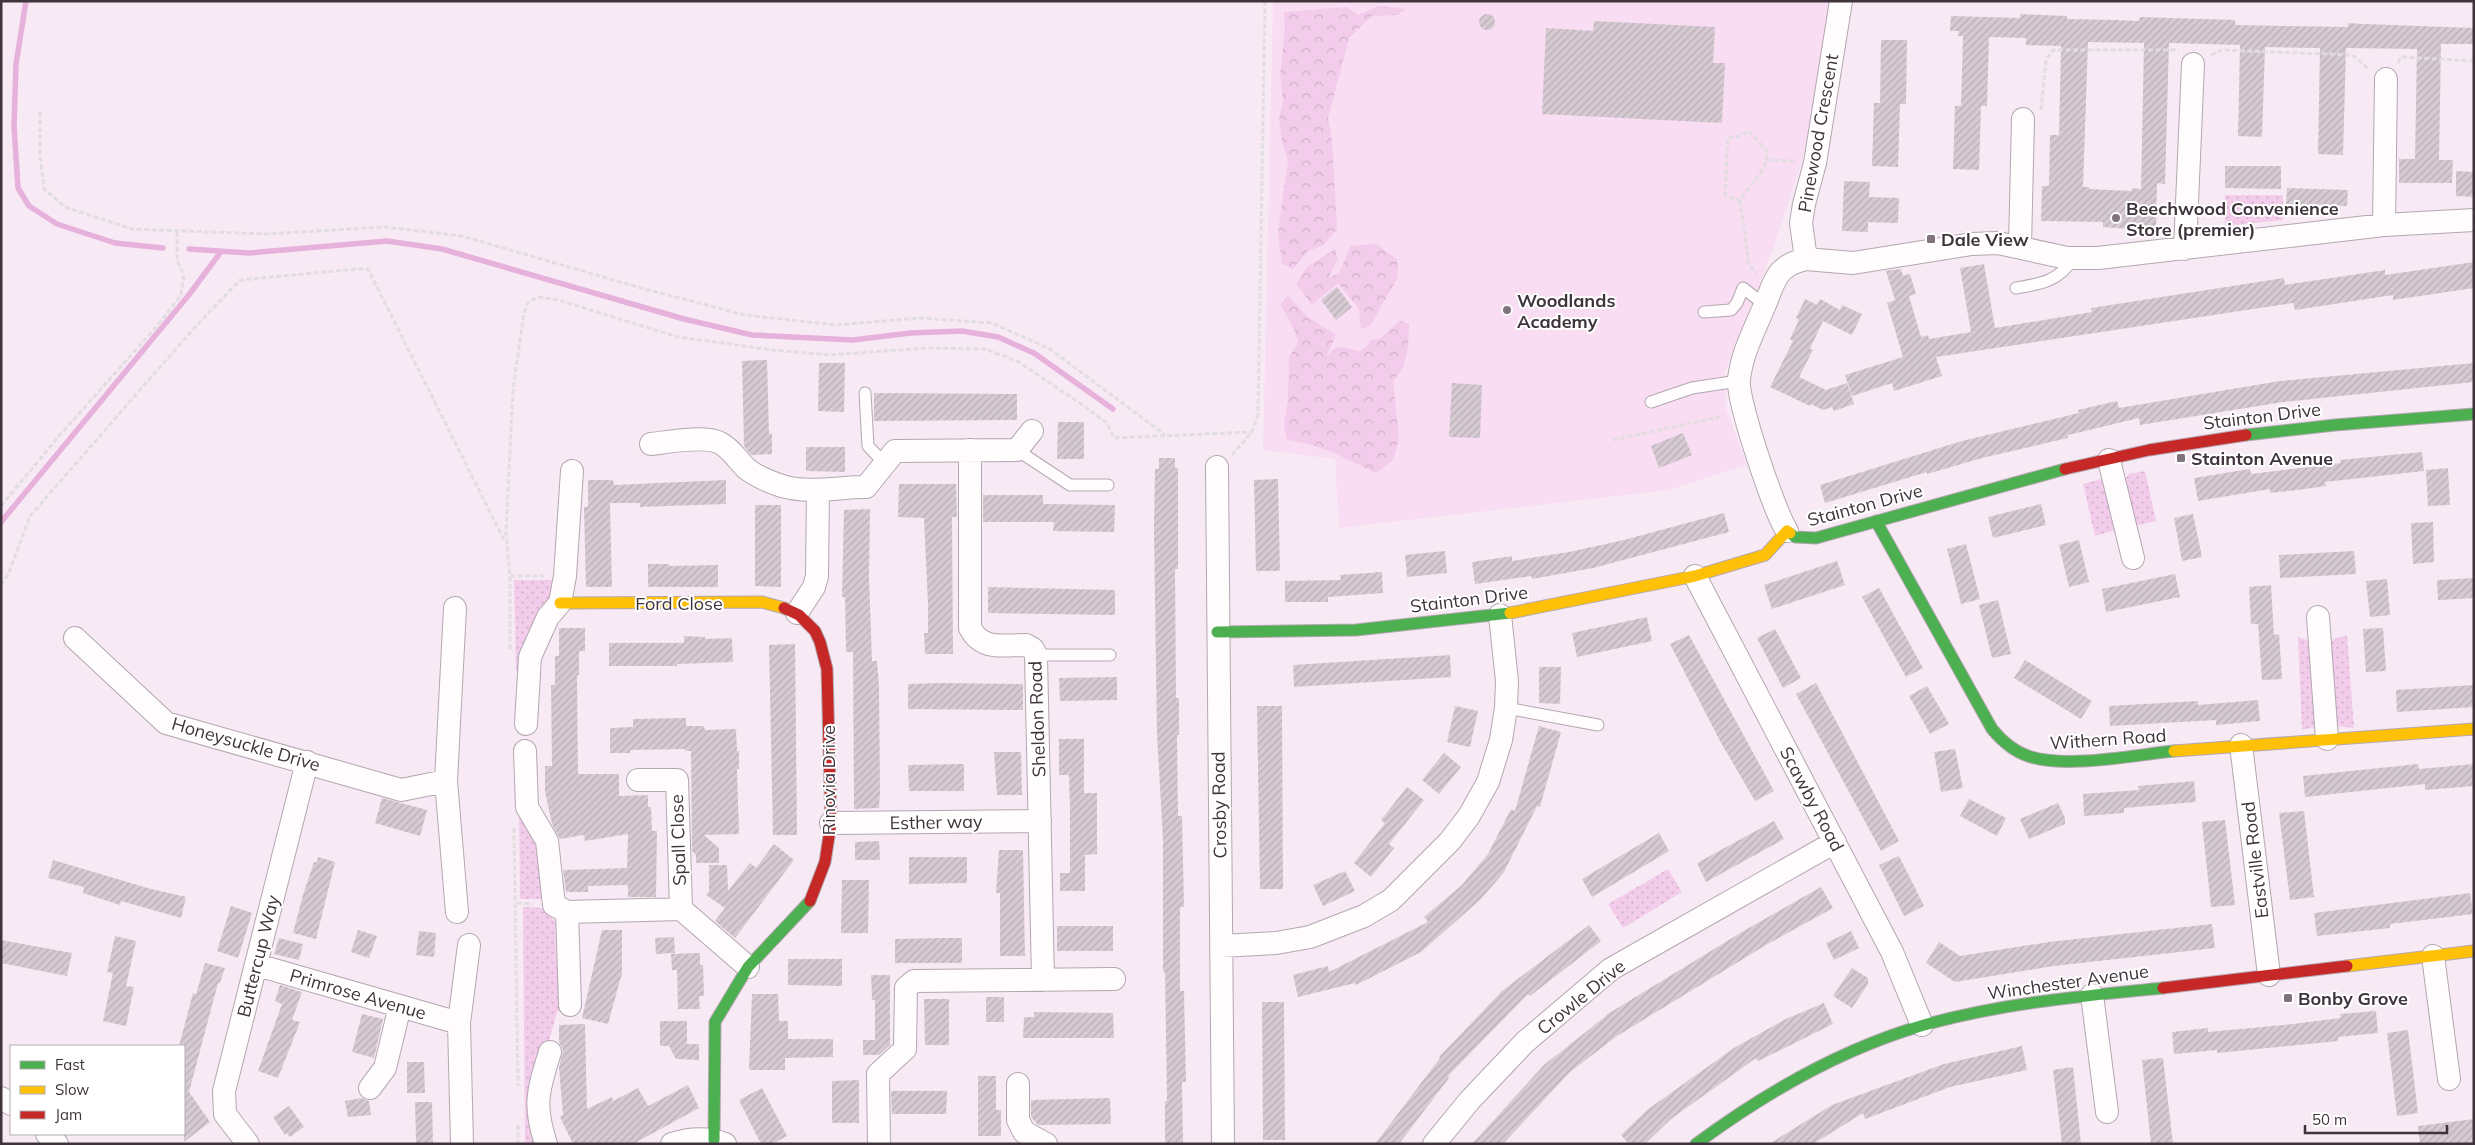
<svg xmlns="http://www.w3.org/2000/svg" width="2475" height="1145" font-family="Mulish,sans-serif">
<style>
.built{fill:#f9ddf2}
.grass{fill:url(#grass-dots)}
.forest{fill:url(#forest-crowns)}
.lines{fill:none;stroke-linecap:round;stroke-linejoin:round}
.stream{stroke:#e6b1db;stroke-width:5.5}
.building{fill:url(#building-hatch);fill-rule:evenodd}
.lane-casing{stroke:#b3a7b0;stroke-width:13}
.street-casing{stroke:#b3a7b0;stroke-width:24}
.fast-casing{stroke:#b3a7b0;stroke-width:13}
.slow-casing{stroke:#b3a7b0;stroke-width:13}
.jam-casing{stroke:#b3a7b0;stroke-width:13}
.path{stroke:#e1dde0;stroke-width:3;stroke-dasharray:5 2.5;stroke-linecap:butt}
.lane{stroke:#fefcfd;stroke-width:11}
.street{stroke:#fefcfd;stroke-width:22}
.fast{stroke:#4caf50;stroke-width:11}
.slow{stroke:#ffc107;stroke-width:11}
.jam{stroke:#c62828;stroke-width:11}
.poi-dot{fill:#80737c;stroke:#fff;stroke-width:2}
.labels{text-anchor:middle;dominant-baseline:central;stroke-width:4;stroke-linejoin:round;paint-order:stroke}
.street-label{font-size:18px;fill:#3f333c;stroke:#fff}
.poi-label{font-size:18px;font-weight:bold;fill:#3f333c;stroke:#fff;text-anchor:start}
</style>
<defs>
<pattern id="grass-dots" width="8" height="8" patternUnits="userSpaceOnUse" patternTransform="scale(1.25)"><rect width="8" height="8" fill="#f2ccea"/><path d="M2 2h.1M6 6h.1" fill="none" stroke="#d1b0ca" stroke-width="1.8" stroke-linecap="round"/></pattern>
<pattern id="forest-crowns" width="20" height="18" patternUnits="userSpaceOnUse" patternTransform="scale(1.25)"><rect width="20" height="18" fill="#f2ccea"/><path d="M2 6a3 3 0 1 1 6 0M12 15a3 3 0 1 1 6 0" fill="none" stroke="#d1b0ca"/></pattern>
<pattern id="building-hatch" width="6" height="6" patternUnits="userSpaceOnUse" patternTransform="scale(1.25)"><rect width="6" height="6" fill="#d6cad3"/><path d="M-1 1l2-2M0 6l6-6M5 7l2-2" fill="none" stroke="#b9aeb6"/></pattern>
</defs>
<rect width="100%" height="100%" fill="#f8eaf4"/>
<path class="built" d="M1273 1H1836L1802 161 1773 249 1725 371 1726 408 1747 465 1669 490 1339 528 1335 459 1263 450Z"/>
<path class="grass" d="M2225 195H2283V220L2225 226Z
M2145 471 2156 521 2138 525 2135 524 2123 481 2129 474Z
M2101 479 2104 480 2116 530 2095 536 2083 484Z
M514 580H560L524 667 516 672Z
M2347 635 2354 728 2338 726 2336 723 2331 643 2334 639Z
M2298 637 2310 641 2319 726 2302 730Z
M519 812 542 851 544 899H520Z
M1668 869 1682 892 1623 928 1608 904Z
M523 907 544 908 555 922 556 958 563 960 565 1009 557 1012 548 1045 530 1079 537 1144H525Z"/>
<path class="forest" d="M1379 6 1406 9 1397 15 1372 16 1349 38 1328 118 1332 140 1337 229 1324 245 1308 251 1293 269 1282 264 1278 232 1288 161 1282 142 1279 118 1283 101 1280 76 1285 29 1284 12 1347 7 1358 15Z
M1376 244 1397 259 1398 277 1370 326 1361 329 1359 309 1338 283 1312 305 1296 284 1307 267 1335 249 1338 259 1328 278 1339 273 1351 246Z
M1288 296 1308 317 1336 335 1326 357C1339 341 1343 349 1360 351L1368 345 1370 340 1381 338 1400 320 1409 324C1408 349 1409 362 1393 382L1399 439 1393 460 1376 473C1344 458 1323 445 1287 440L1284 424 1288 399 1289 358 1298 342 1294 329 1280 304Z"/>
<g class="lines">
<path class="stream" d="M26 1 16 64 14 126 18 188 29 206 57 224 115 243 163 248
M189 249 249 253 387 241 442 249 684 319 752 335 853 340 910 333 962 331 998 337 1034 353 1113 409
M1 522 188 296 220 253"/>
</g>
<path class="building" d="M1479 22a8 8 0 1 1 16 0a8 8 0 1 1-16 0Z
M2020 14 2067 16V19L2115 20 2139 21 2140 17 2235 20V25L2348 27V23L2364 24 2474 28V44H2441L2439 160H2453L2452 183H2399V159H2415L2417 49 2346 48 2343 155 2318 154 2320 48 2265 47 2262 137 2238 136 2240 45 2169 43 2165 184 2157 183 2156 231 2103 227V222L2041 221 2042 186H2049L2050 135H2059L2061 46 2026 45V38L1989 37 1987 106H1981L1979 170 1953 169 1955 106H1961L1963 36H1958L1959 31H1950L1951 16 2020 18ZM2088 42 2144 43 2141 189 2132 188V191L2089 189V187H2083Z
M1594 21 1715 27 1713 63H1725L1722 123 1542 114 1546 28 1593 31Z
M1881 40H1907L1906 104H1900L1898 167 1872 166 1874 103H1880Z
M2225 166H2281V189L2225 188Z
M2456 171 2474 172V197L2456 196Z
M1844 181 1870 182 1869 197 1899 198 1898 223 1868 222V232L1842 231Z
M2287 188 2348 190 2347 206 2286 204Z
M2474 262V288L2393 300V295L2295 310 2293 303 1936 357 1942 376 1894 391 1892 383 1852 396 1845 375 1903 357 1887 303 1895 300 1886 271 1901 269 1903 276 1910 274 1916 294 1909 296 1921 337 1928 335 1929 339 1971 332 1960 268 1984 264 1995 328 2092 312 2091 308 2284 278 2285 285 2385 270V275Z
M1337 287 1352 307 1336 320 1321 300Z
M1805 299 1817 305 1820 299 1840 310 1842 305 1862 314 1852 335 1823 321 1810 349 1813 350 1799 377 1826 390 1847 383 1854 404 1834 411 1832 407 1823 410 1811 404 1810 406 1770 387 1793 341 1790 339 1799 320 1796 318Z
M767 360 769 434 772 433V454L751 455 744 446 742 361Z
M819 363H845L844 412 818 411Z
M2474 363V382L2283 402 2140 425 2139 418 2068 435V438L1982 458 1927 474V472L1825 503 1820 485 1962 441 2079 413 2078 410 2117 401 2119 408 2280 381Z
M1452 383 1482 385 1480 438 1449 437Z
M874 393 1017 394V420L874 421Z
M1058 422H1084V459H1057Z
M1683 433 1692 455 1659 468 1651 446Z
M806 447H845V472L806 471Z
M2422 452 2424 471 2325 482 2326 486 2298 490 2270 493V489L2198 501 2194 478 2250 469 2251 474 2341 463 2340 460Z
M1159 458H1175V468H1178V569H1175L1176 698H1179V735H1177L1178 816H1182L1184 907H1180V991H1184L1186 1082H1182L1183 1144H1165V1101H1167L1165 972H1163V839L1157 735 1154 531 1155 469H1159Z
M2448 468 2450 505 2428 506 2426 470Z
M1278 479 1280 571H1256L1254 480Z
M588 480H613L614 485 726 480V504L640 507V503H610L612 587H586L584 507H588Z
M899 484H956L957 517H952L953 654H925L924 633H928V604L924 518 898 517Z
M983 495H1043V504L1115 505 1114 532 1053 531 1054 522H983Z
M2041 504 2046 525 1993 538 1988 517Z
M755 505H781V587L755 586Z
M870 509 869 576 872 661H877L879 686 880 791 879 808 854 809 853 652H846L845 597H842L844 510Z
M1724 513 1729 532 1593 568 1532 579 1531 576 1475 584 1472 562 1512 556V561L1569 552 1624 540Z
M2193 514 2202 557 2182 561 2174 518Z
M2433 522 2434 562 2413 564 2411 523Z
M2079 540 2089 582 2069 587 2059 545Z
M1966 544 1980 599 1961 604 1947 549Z
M1445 551 1447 573 1407 577 1405 555Z
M2354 551 2356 574 2280 578 2279 555Z
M1837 561 1845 585 1772 609 1764 585Z
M648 564H669V566L718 565V587H648Z
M1382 572 1383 593 1328 597V602H1285V581L1341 580 1340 575Z
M2175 574 2180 597 2106 612 2102 589Z
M2474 578V598L2438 600 2437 580Z
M2387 579 2390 615 2370 617 2366 581Z
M2271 585 2274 635 2279 634 2282 679 2262 680 2258 624H2251L2249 587Z
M988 587 1115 590V615L988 613Z
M1879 588 1923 668 1906 677 1862 597Z
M1998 600 2011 654 1992 658 1979 605Z
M1647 617 1652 641 1577 657 1572 633Z
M559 628H585V651H579V675H577L578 774H619V796L648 795V807H651L652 831H657L656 897H628V885L588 886V892H566L563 870 627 868 628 834 585 841 584 835 560 839 552 824 545 791V766H552L551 685H555V656H559Z
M2383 628 2386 671 2366 672 2363 629Z
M1775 629 1801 678 1783 688 1757 638Z
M1689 635 1774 791 1755 801 1720 741 1670 644Z
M684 636 705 637V639L732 638 733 662 677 664V666H609V643H684Z
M795 644 797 835H773L769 645Z
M1450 655 1451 677 1294 687 1293 665Z
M2025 660 2092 701 2081 719 2014 678Z
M1539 667H1561L1560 704 1539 703Z
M1117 677V700L1060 701 1059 678Z
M943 683 1023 684V710L908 709V684Z
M1816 683 1899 841 1881 851 1796 694Z
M2474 685V707L2397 712 2396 690Z
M1927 686 1949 724 1930 734 1909 696Z
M2258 700 2260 721 2216 725V720L2110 726 2109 706 2198 701V705Z
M1257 706H1282L1283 889H1260Z
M1455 706 1478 711 1470 747 1447 742Z
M686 718V726H704L705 730 736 729 737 751H739V769H737L739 834 704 835 719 848V863H696V855L692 851 691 751H685V749L630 750V753H610V728L633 727V719Z
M1539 726 1561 732 1540 807 1537 806 1504 872 1481 899 1421 952 1356 985 1355 983 1298 997 1293 975 1328 966 1329 972 1428 922 1424 917 1462 885 1488 854 1511 809 1515 811Z
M1059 739H1084V793H1097V854L1085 855V891H1060V873H1070V810L1069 775H1059Z
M1955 749 1963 788 1941 792 1934 752Z
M994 752H1021L1022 795H997Z
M1444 753 1461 767 1439 794 1422 780Z
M964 764V791H909L908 765Z
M2418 764 2419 769 2474 764V786L2425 790V784L2305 797 2303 776Z
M2194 781 2196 802 2124 808V813L2084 816 2083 794 2139 790 2138 786Z
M1407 787 1424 800 1389 844 1394 848 1371 877 1354 863 1385 823 1381 820Z
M382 798 427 810 420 836 375 823Z
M1969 799 2006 818 1997 836 1960 816Z
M2058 803 2065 818V824L2029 839 2020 819Z
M2304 811 2314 897 2290 900 2279 813Z
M2225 820 2235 905 2211 907 2202 822Z
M1774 821 1784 839 1706 882 1697 863Z
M1659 833 1669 851 1592 897 1582 879Z
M879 841 880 860H855V842Z
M774 844 794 860 735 938 715 921 725 908 706 895 709 891V865H727L728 891 750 863 756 868Z
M999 850H1023L1025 956H1000V893H996Z
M1899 856 1924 906 1904 916 1879 865Z
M318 857 335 862 316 939 293 933 303 895 314 862H317Z
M909 857H967V883L909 884Z
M53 860 151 889 186 897 181 918 121 901 120 905 83 893 84 887 48 878Z
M1345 871 1355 891 1323 906 1313 885Z
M842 880H869L868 933H841Z
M1821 887 1833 908 1766 945 1617 1036 1570 1072 1503 1144H1472L1544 1065 1606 1016V1015L1742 932Z
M2470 893 2473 914 2390 924V928L2317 936 2314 913Z
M231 906 252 913 238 958 217 951Z
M2212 924 2215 948 2054 966 1955 982 1926 963 1939 942 1960 956 2049 942Z
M1589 925 1601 941 1530 996 1528 994 1448 1076 1449 1078 1399 1144H1375L1440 1058 1439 1057 1502 991Z
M1057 926H1113V951H1057Z
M358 930 377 936 369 958 351 952Z
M602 930H622V973L608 1024 582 1018Z
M419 931 436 933 434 957 416 955Z
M1851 931 1859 948 1834 960 1826 943Z
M115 936 136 941 126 986 134 987 126 1026 103 1021 113 973 107 972Z
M674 937 675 953 656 954 655 938Z
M279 938 303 944 299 960 274 954Z
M944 938H962V963H895V939Z
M1 940 72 953 67 976 1 963Z
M700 953V965H703L704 996H699L700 1009H678L677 970H672L671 954Z
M788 959H842V986L788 985Z
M205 963 225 968 220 983H218L189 1092 210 1122 184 1142V1046H179L193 993 196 994Z
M1852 968 1868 978V984L1852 1008 1833 996Z
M871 975H890V1045L879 1055H863V1040H875V1000H872Z
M280 985 302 992 292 1020 300 1022 278 1078 258 1071 282 1004 275 1001Z
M752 994H778L779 1021H788V1039H833V1057L785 1058V1070H749Z
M986 997H1004V1022H986Z
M924 999H949V1045H925Z
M1262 1002H1284L1285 1140H1263Z
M1824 1003 1833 1024 1758 1061 1756 1058 1671 1119 1645 1144H1629L1621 1135 1647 1110 1734 1048 1786 1019Z
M2376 1011 2378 1033 2338 1037V1041L2217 1053V1050L2174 1054 2172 1032 2208 1028V1032L2293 1024 2341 1018 2340 1014Z
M1034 1012 1113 1013 1114 1038H1023L1024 1017H1034Z
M362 1014 383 1019 374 1058 352 1052Z
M660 1021H687V1044H699V1060L676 1059 669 1046H660Z
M585 1024 587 1109 612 1097 613 1101 638 1088 648 1106 688 1085 699 1108 633 1144H573L560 1117 563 1115 559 1068 563 1050 559 1042V1025Z
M2408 1030 2418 1113 2397 1116 2387 1033Z
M2022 1046 2027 1070 1950 1087 1865 1119 1863 1113 1813 1144H1769L1832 1105 1944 1064Z
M2163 1058 2173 1144H2151L2142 1060Z
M407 1062H424L425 1093H407Z
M2073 1067 2081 1144H2062L2053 1070Z
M978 1076H996V1110H1001V1136H978Z
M859 1080V1123H832V1081Z
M762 1088 787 1136 772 1144H761L739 1100Z
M891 1091H947L946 1114H892Z
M362 1098 369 1101 371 1115 348 1117 345 1101Z
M1110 1098 1111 1124 1038 1125 1031 1117V1100Z
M415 1102H432L433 1144H416Z
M289 1106 304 1127 290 1137 287 1133 285 1135 273 1117Z
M2474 1119V1143L2420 1144 2418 1126Z"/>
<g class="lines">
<defs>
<path id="lane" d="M2016 288C2040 284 2060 281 2073 258
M1704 312 1731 310 1737 303 1743 288 1765 305
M865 393 868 446 885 464
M1651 402 1692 388 1738 381
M1017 450 1070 485H1108
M1036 655H1110
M1506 708 1598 725"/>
<path id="street" d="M2384 225 2386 79
M2020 246 2023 119
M2185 249 2193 64
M1806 259 1853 263 1972 244 1998 243 2067 258H2098L2384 225 2474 220
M651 444C668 442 705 435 720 443 732 449 738 461 747 469 757 477 770 482 782 486 809 494 838 487 866 487L895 451 1017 450 1032 431
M970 450V628C982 651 1003 645 1026 645L1033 649 1036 655 1043 980
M2109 460 2133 558
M1217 467 1223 1144
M1787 531C1775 513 1736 399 1739 379 1742 353 1754 331 1764 307 1775 281 1775 266 1806 259L1801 223 1804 204 1815 163 1841 1
M1695 576 1892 952 1922 1025
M455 608 446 781 457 912
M797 613 814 587 817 576 818 490
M2318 617 2327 739
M75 638 166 723 401 790 446 781
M526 724 530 657 548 617 560 603 565 576 572 471
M2241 745 2269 975
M525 751 527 807 547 841 554 905 567 912 681 909 748 967
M638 780H677L681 909
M831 823 1040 821
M567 912 570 1005
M1221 946 1276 943 1310 937 1364 916 1391 900 1450 841 1469 816 1488 782 1501 740 1506 708 1507 681 1500 615
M2433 956 2449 1079
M257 965 459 1023
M2092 995 2107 1112
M1018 1084V1120L1024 1132 1046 1144
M370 1088 385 1068 400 1006
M1 1098 11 1104
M47 1134 57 1144
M248 1144 225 1114 224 1091 307 762
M462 1144 459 1023 469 945
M546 1144C533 1104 538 1091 550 1052
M672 1144C690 1138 707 1137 725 1144
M879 1144 878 1074 905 1049 906 988 914 981 1114 979
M1434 1144 1470 1100 1525 1042 1611 969 1835 842"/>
<path id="fast" d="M2246 435 2335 425 2474 414
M1876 521 1992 729C2002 741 2013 751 2028 756 2066 769 2134 755 2174 751
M1790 533 1795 537 1816 538 2065 469
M1217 632 1356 630 1510 613
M714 1140 715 1022 748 967 810 901
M1696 1144C1765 1093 1840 1049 1924 1025 2002 1003 2083 996 2163 988"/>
<path id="slow" d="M560 603 762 602 784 608
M1510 613 1695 576 1765 555 1787 531 1790 533
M2174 751 2474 729
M2347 966 2474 951"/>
<path id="jam" d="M2065 469 2149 450 2246 435
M784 608 799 615 815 631 820 642 827 669 831 823 825 862 810 901
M2163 988 2347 966"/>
</defs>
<use href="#lane" class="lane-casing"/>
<use href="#street" class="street-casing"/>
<use href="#fast" class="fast-casing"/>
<use href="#slow" class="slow-casing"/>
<use href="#jam" class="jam-casing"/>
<path class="path" d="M2211 55 2222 50 2352 55 2370 70
M2398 63 2401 57 2474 61
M2041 110 2046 60 2053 50H2179
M40 112V154L44 189 65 207 132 229 265 234 384 227 462 236 641 288 745 315 835 325 920 318 992 323 1050 349 1165 435
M1767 160 1766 150 1749 131 1737 137H1728L1725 194 1735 200H1740L1763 169 1767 160 1796 161
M1740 200 1749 265 1757 273
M1613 440 1724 416
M1232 455 1252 432 1258 414 1265 1
M1 506 59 436 158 325 181 295 184 275 177 260V232
M510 576H544
M1 585 8 575 30 516 195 327 240 280 356 269H368L505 542
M510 649V576L506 532 513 390 524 312 529 301 539 297 558 300 678 337 773 350 829 355 927 348 985 349 1017 361 1077 401 1107 423 1114 438 1252 432
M514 828 518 1086
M517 903 533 904
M518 1125V1144"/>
<use href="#lane" class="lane"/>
<use href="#street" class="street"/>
<use href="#fast" class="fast"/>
<use href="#slow" class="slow"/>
<use href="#jam" class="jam"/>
</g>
<g class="poi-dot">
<circle cx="2116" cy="218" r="5"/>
<rect x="1926" y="234" width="10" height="10" rx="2.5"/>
<circle cx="1507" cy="310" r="5"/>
<rect x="2176" y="453" width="10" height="10" rx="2.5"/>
<rect x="2283" y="993" width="10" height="10" rx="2.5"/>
</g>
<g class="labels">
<g class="street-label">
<text transform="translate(1818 133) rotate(-80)">Pinewood Crescent</text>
<text transform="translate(2262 416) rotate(-7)">Stainton Drive</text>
<text transform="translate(1865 505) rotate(-15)">Stainton Drive</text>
<text transform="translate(1469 599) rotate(-7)">Stainton Drive</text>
<text x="679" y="603">Ford Close</text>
<text transform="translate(1037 719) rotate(-92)">Sheldon Road</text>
<text transform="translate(2108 739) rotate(-4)">Withern Road</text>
<text transform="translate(246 744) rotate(16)">Honeysuckle Drive</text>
<text transform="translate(828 780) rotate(-90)">Rinovia Drive</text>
<text transform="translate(1812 799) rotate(62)">Scawby Road</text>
<text transform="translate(1219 805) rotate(-91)">Crosby Road</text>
<text transform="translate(936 822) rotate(-1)">Esther way</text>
<text transform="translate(678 840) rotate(-92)">Spall Close</text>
<text transform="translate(2255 860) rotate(-97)">Eastville Road</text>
<text transform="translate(258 956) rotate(-76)">Buttercup Way</text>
<text transform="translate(2068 982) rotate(-8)">Winchester Avenue</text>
<text transform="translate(358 994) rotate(16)">Primrose Avenue</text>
<text transform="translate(1581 997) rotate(-39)">Crowle Drive</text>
</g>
<g class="poi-label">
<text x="2126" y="208">Beechwood Convenience<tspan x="2126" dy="21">Store (premier)</tspan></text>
<text x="1941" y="239">Dale View</text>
<text x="1517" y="300">Woodlands<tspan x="1517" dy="21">Academy</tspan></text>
<text x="2191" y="458">Stainton Avenue</text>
<text x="2298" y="998">Bonby Grove</text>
</g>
</g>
<rect width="2475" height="1145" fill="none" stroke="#3f333c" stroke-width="5"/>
<rect x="10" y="1045" width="175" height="90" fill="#ffffff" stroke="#b2adb1"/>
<rect x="20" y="1061" width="25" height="8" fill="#4caf50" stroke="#b2adb1"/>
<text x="55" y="1070" font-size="15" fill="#3f333c">Fast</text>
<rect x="20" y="1086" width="25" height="8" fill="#ffc107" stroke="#b2adb1"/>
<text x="55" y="1095" font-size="15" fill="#3f333c">Slow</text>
<rect x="20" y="1111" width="25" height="8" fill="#c62828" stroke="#b2adb1"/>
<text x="55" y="1120" font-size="15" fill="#3f333c">Jam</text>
<path d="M2305 1125v8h142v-8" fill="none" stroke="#3f333c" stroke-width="2.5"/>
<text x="2312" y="1125" font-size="15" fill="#3f333c" stroke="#ffffff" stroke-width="4" paint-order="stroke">50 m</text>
</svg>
